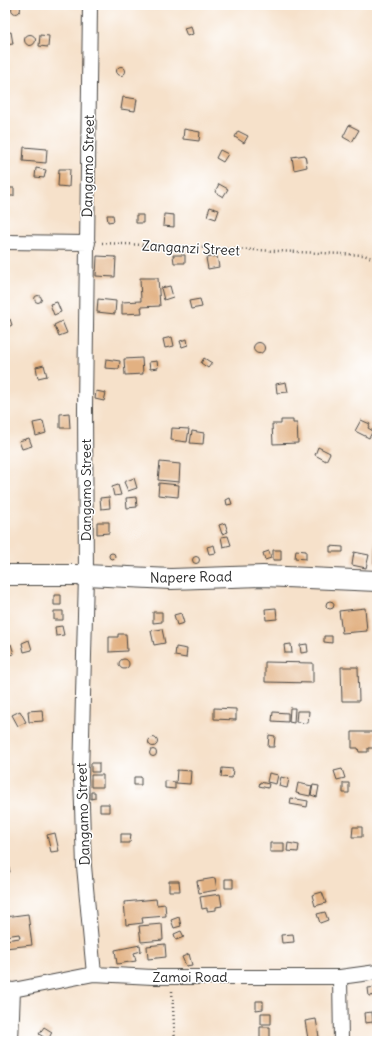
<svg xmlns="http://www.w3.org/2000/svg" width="382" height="1046" font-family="Delius,sans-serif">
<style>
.building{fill:#e2b182}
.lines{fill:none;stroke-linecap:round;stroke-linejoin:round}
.street-casing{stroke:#494643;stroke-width:16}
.secondary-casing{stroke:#494643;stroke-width:22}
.path{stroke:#494643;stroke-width:2.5;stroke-dasharray:1 3;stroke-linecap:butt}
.street{stroke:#fff;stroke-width:14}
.secondary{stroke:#fff;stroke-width:20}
.labels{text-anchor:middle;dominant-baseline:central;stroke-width:3;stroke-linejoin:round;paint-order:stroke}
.street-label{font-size:14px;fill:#2b2b2b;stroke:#fff}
</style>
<rect width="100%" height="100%" fill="#fff"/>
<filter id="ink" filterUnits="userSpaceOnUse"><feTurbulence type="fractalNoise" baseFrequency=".025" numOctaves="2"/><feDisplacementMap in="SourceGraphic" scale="8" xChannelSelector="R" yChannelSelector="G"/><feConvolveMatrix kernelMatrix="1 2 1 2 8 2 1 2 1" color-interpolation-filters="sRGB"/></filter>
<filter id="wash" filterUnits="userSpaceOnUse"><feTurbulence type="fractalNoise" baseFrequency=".012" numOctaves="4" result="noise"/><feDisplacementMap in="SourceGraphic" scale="16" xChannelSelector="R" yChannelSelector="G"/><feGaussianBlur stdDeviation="0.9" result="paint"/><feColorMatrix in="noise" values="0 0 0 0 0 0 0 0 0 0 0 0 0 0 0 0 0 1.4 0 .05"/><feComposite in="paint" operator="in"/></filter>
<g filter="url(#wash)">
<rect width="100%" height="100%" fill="#f6e1ca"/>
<g id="blocks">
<path class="building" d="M11.5 9a4.5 4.5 0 1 1 9 0a4.5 4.5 0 1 1-9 0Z
M191 26 193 34 187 36 184 28Z
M11 32 13 44 5 45V33Z
M24.5 40a5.5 5.5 0 1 1 11 0a5.5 5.5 0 1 1-11 0Z
M40 35 49 36 48 47 39 46Z
M116.5 71a4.5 4.5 0 1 1 9 0a4.5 4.5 0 1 1-9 0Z
M123 97 137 99 135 111 121 109Z
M349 125 359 130 352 142 343 137Z
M184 129 200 132 199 141 183 139Z
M238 131 248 136 244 143 235 137Z
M24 147 47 149 46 163 23 161Z
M220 150 228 154 223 162 216 158Z
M305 155 307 167 294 170 292 157Z
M36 168 46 170 44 178 35 177Z
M59 169H70L69 187 58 186Z
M219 184 228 189 223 197 215 192Z
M8 188H14V196H8Z
M210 207 219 210 216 219 207 216Z
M164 214 174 215V227L163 226Z
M107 215H113L114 221 108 222Z
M136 215H143V223H136Z
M173 255H185V263H174Z
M97 256 116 257 115 277 96 276Z
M217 256 219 267 208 269 206 258Z
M140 278H158L160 306 141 307 142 313 122 314V302L141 301Z
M170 286 173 297 164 300 161 288Z
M34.5 299a3.5 3.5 0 1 1 7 0a3.5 3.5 0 1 1-7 0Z
M98 299 116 301 115 314 97 312Z
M200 299 202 307 191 309 189 301Z
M57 302 61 312 54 315 50 304Z
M10 319 12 325 6 328 5 322Z
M62 321 67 333 59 336 54 325Z
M172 337 174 346 165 348 163 339Z
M187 339 188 345 182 347 180 341Z
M253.5 348a5.5 5.5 0 1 1 11 0a5.5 5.5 0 1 1-11 0Z
M142 358 143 374 125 375 124 359Z
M204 358 212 363 208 368 201 363Z
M106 359 120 361 119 369 105 368Z
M157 361 158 368 150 369 149 362Z
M44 365 47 376 38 378 36 367Z
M286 382 288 392 277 393 276 384Z
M96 391 106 393 104 401 95 399Z
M69 413 70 428H60V414Z
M281 420H293V423H297L298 443 273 444 272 424H281Z
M361 420 370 424 368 428 373 431 369 438 355 431Z
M43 421 46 433 36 436 33 423Z
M172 428 189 429 187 442 171 440Z
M192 431 204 433 203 444 190 443Z
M29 438 32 446 22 449 19 441Z
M318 447 330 453 326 461 315 455Z
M160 462 180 464 179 482 158 480Z
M134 478 137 488 128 491 124 482Z
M159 483 179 485 178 497 158 495Z
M118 485 121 495 114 496 112 487Z
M109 497 110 508 101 509 100 498Z
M136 497 137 507 127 508 126 498Z
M230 498 232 504 227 505 226 500Z
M97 522H109V533L97 534Z
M225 523 228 532 222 534 219 525Z
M375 530H377V563H374Z
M228 536 231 545 223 547 221 537Z
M214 545 216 553 209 554 207 547Z
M330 546 343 547V552H330Z
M273 550H281V560H273Z
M296 550 306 551V559L295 558Z
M269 551 271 558 265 560 263 553Z
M354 552 369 555 366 568 352 565Z
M109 556a3 3 0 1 1 6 0a3 3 0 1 1-6 0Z
M192.5 560a3.5 3.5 0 1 1 7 0a3.5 3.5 0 1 1-7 0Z
M54 595H61V605H54Z
M326 605a4 4 0 1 1 8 0a4 4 0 1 1-8 0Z
M276 608 277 619 266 620 265 609Z
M365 608 367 631 342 633 339 611Z
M54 611H63V620H54Z
M153 612H162V622L153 623Z
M181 613 184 623 177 625 174 615Z
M62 626 64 635 56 636 55 627Z
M162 629 165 643 154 645 151 631Z
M118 634H126L127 651 109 652V637H118Z
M324 636H332V643L324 642Z
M29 640 32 650 24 652 22 643Z
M11 644 14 654 5 656V646Z
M291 644 292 653H285L284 645Z
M307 644 308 652 301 653 300 645Z
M176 647 187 649 186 658 175 656Z
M119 664a5 5 0 1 1 10 0a5 5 0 1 1-10 0Z
M265 662 313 663V683L265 682Z
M341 667H358L359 701H342Z
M5 672H8L7 684 5 683Z
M214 708 236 709V720L214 719Z
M290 708H295L294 723 289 722Z
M42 710 43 721 29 722 28 711Z
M20 711 26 722 18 726 12 715Z
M297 711H309L308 723 296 722Z
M273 712 288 713V722L272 721Z
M352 732H375V748H368V752H359L358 748H352Z
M269 735 275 736 274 747H268Z
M148.5 742a4.5 4.5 0 1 1 9 0a4.5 4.5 0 1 1-9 0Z
M149.5 753a3.5 3.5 0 1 1 7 0a3.5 3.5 0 1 1-7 0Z
M91 763H99V772H91Z
M222 768 233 769 232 778 221 777Z
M342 769 345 778 337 780 334 771Z
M177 770 191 771 190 784 176 783Z
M269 773 278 775 276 784 267 782Z
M91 775H103V787H91Z
M134 777H141V785H134Z
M281 777 289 779 287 788 279 786Z
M165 781 175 782V789L165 788Z
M260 782 269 784 268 788 259 786Z
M298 783 312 786 310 796 296 793Z
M343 783H349V793H343Z
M313 785 319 786 317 797 311 795Z
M91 792H95V798L91 799Z
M291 798 308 801 307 807 290 804Z
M100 804H109V812H100Z
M353 827H362V837H352Z
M55 833 59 851 51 852 47 835Z
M121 834H131L130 843H121Z
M270 843H284V852H270Z
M288 843 299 845 298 852 287 851Z
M5 860H7L10 872 5 874Z
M215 878 217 890 199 893 197 881Z
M225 879H233V888H225Z
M169 881H179L180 891H169Z
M322 892 326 903 315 906 312 895Z
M220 894 222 906 216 907V910L207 911V908L202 909 200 897Z
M156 899 157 905 165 904 166 916 142 918 143 923 126 925 124 902Z
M325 912 328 920 320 923 317 914Z
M28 914 32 945 5 948V940L20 938 19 934 5 936V917Z
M179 917 181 926 174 928 171 920Z
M162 924 163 940 141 942 139 926Z
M181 931 184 937 176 940 174 934Z
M293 934 294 942 282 943 281 935Z
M165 944 166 957 148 959 147 946Z
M140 945 141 951 134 953 136 961 117 964 115 950Z
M189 954 192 965 186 966 182 957Z
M377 987V995L369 996 368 988Z
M256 1001H263V1009L256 1010Z
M372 1012 373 1022 365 1023 364 1013Z
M261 1013H271V1024H261Z
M316 1019 319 1037 308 1039 305 1021Z
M44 1027 52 1032 48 1040 39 1034Z
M260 1027H270V1041H260Z"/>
</g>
</g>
<g filter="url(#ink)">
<use href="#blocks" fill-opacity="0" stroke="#494643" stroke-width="1"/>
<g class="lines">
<defs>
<path id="street" d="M90 5 85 408 86 575 81 776 84 866 94 974
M5 242 88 243
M340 977 341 1041
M5 989 13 990 94 974 153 977H340L377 972
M11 1041 13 990"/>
<path id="secondary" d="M5 575H86L171 579 263 576 377 581"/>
</defs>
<use href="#street" class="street-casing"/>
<use href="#secondary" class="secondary-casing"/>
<path class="path" d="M102 243 364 255 377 260
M172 991 175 1041"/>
<use href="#street" class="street"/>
<use href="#secondary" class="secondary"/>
</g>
</g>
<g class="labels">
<g class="street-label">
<text transform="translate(88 166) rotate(-89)">Dangamo Street</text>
<text transform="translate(191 248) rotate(3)">Zanganzi Street</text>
<text transform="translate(86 490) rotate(-90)">Dangamo Street</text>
<text transform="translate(191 577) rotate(-1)">Napere Road</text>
<text transform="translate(83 814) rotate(-92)">Dangamo Street</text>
<text x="190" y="977">Zamoi Road</text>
</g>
</g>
<rect width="382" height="1046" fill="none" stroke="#fff" stroke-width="20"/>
</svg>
